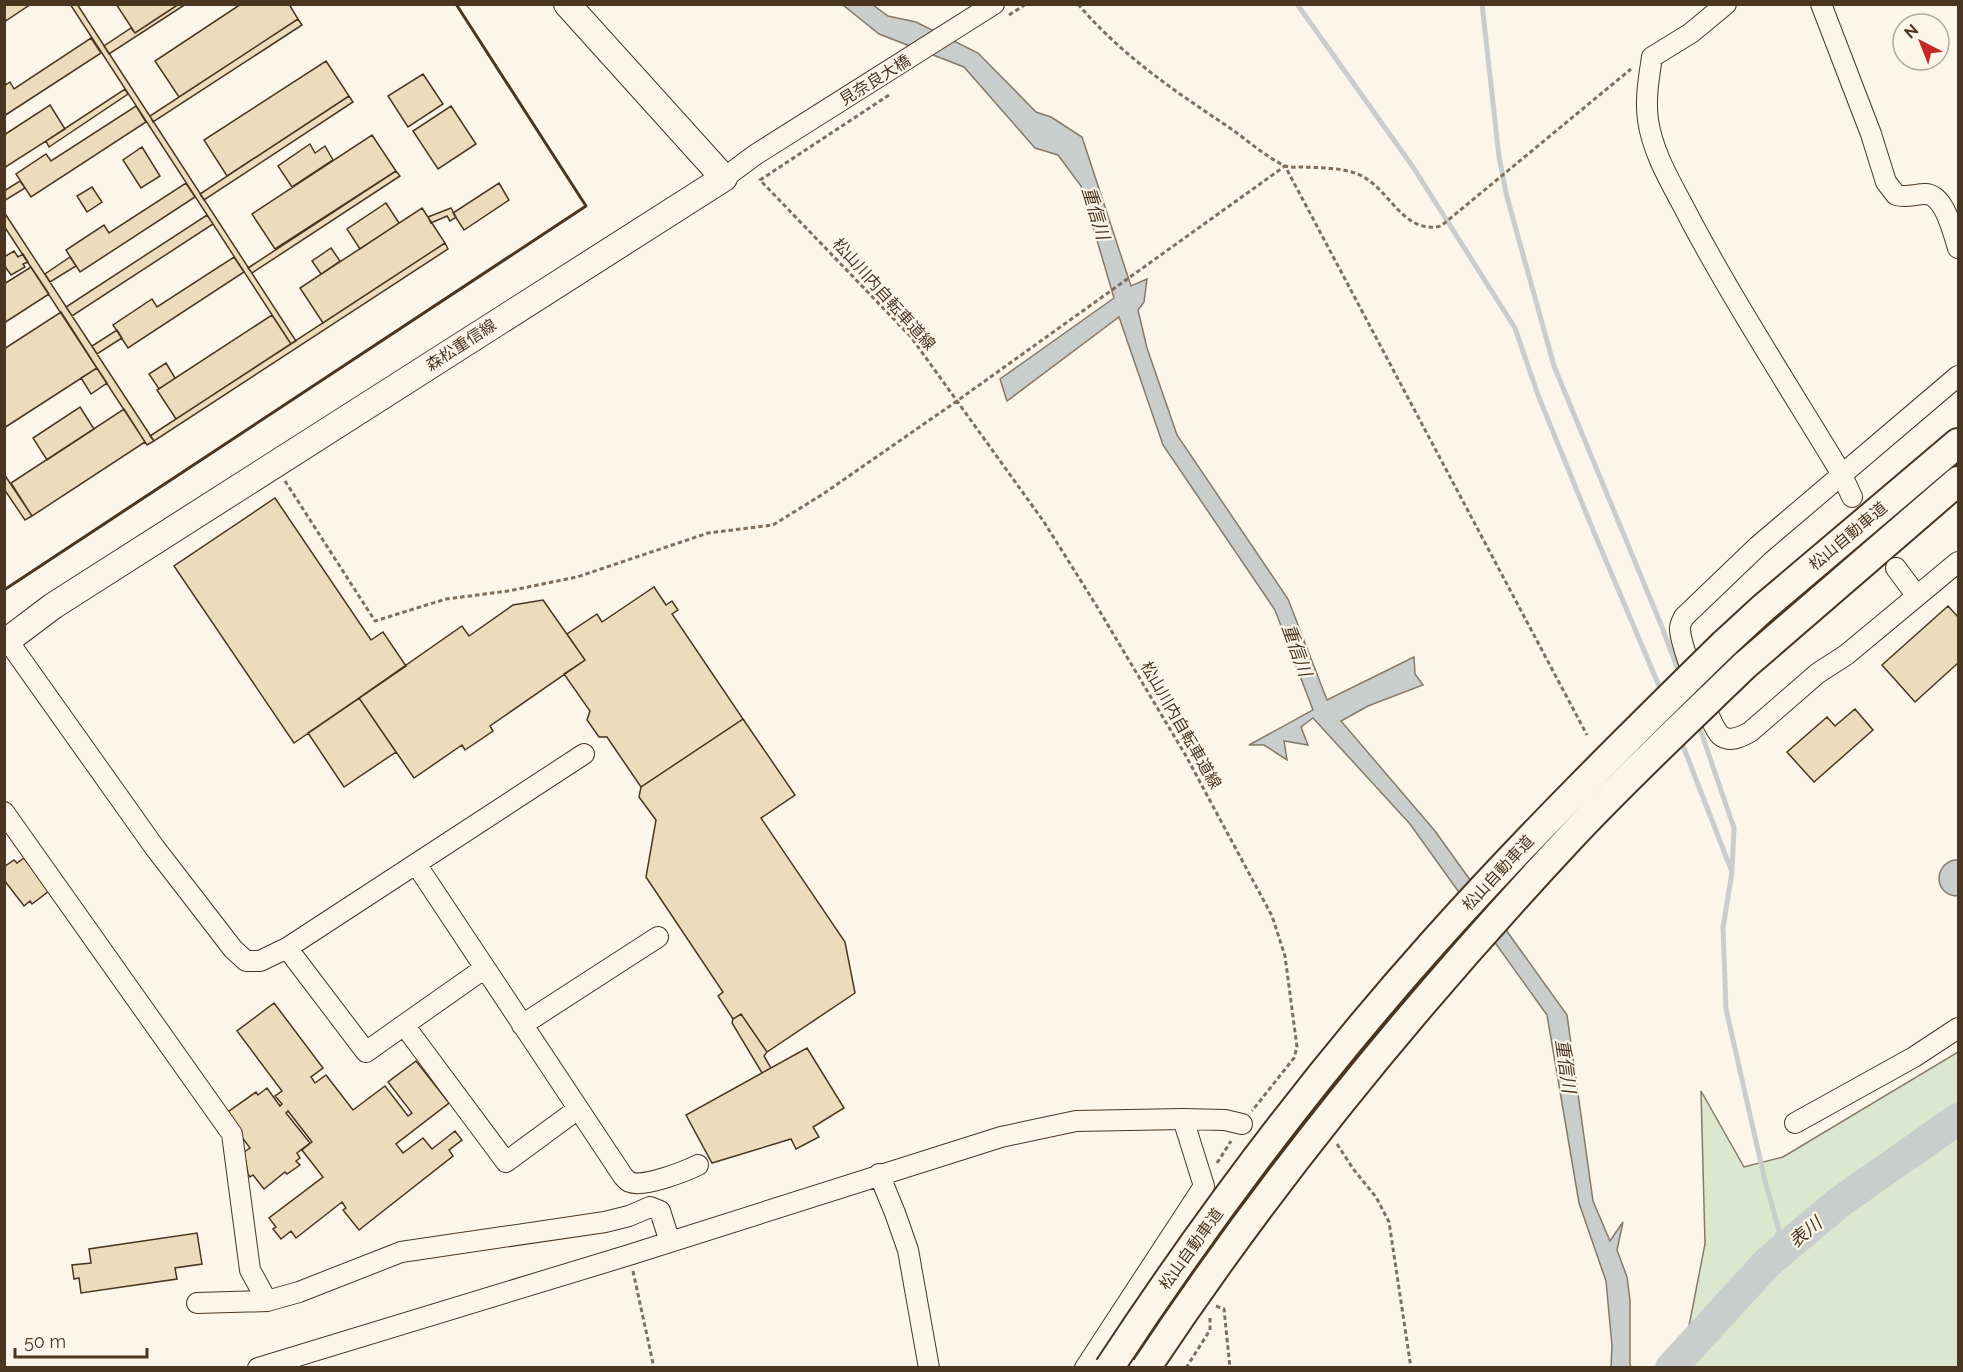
<svg xmlns="http://www.w3.org/2000/svg" width="1963" height="1372" font-family="Raleway,'Noto Sans JP',sans-serif">
<style>
.green{fill:#dce7d0;stroke:#887966;stroke-width:1.5}
.water{fill:#c9cecd;stroke:#887966;stroke-width:1.5}
.lines{fill:none;stroke-linecap:round;stroke-linejoin:round}
.stream{stroke:#c9cecd;stroke-width:5}
.river{stroke:#c9cecd;stroke-width:32}
.building{fill:#ecdcbc;stroke:#4a3520;stroke-width:1.5}
.minor-casing{stroke:#4a3520;stroke-width:22}
.major-casing{stroke:#4a3520;stroke-width:28}
.highway-casing{stroke:#4a3520;stroke-width:32}
.path{stroke:#7f6f5c;stroke-width:3;stroke-dasharray:4.5 3;stroke-linecap:butt}
.minor{stroke:#fbf6e9;stroke-width:20}
.major{stroke:#fbf6e9;stroke-width:26}
.highway{stroke:#fbf6e9;stroke-width:28}
.highway-bridge-casing{stroke:#4a3520;stroke-width:32;stroke-linecap:butt}
.highway-bridge{stroke:#fbf6e9;stroke-width:28}
.wall{stroke:#4a3520;stroke-width:3}
.labels{text-anchor:middle;dominant-baseline:central;stroke-width:4.5;stroke-linejoin:round;paint-order:stroke}
.street-label{font-size:16px;fill:#4a3520;stroke:#fbf6e9}
.water-label{font-size:18px;font-style:italic;fill:#4a3520;stroke:#fbf6e9}
</style>
<rect width="100%" height="100%" fill="#fbf6e9"/>
<path class="green" d="M1958 1052V1367H1681L1705 1244 1701 1091 1744 1167 1783 1157Z"/>
<path class="water" d="M843 5H873L888 16 916 22 978 53 1036 112 1051 117 1082 137 1131 286 1147 279 1144 302 1138 310 1147 348 1177 435 1288 599 1327 700 1414 657 1415 674 1423 685 1368 706 1341 721 1435 831 1567 1015 1593 1201 1610 1241 1623 1222 1617 1250 1627 1277 1630 1300V1364L1631 1367H1611L1612 1346 1606 1281 1579 1203 1547 1015 1410 824 1313 718 1301 727 1308 745 1284 741 1287 760 1264 745H1249L1313 710 1275 610 1163 445 1119 317 1007 401 1000 379 1114 298 1081 186 1058 155 1035 148 964 67 879 34Z
M1954 860H1958V896C1935 896 1932 866 1954 860Z"/>
<g class="lines">
<path class="stream" d="M1297 4 1413 167 1515 328 1538 395 1593 530 1662 693
M1482 4 1499 157 1507 197 1554 366 1662 627 1680 675
M1698 723 1734 828 1732 870
M1680 738 1732 872 1723 928 1726 1009 1765 1181 1779 1230 1768 1262"/>
<path class="river" d="M1671 1368 1768 1262 1841 1201 1958 1119"/>
</g>
<path class="building" d="M4 4H31L4 22Z
M70 4H77L296 341 291 344Z
M116 4H179L135 33Z
M179 4H186L109 54 104 46 131 28 135 33Z
M241 4H289L298 19 179 97 155 61Z
M298 19 302 25 153 122 150 116Z
M91 38 101 53 4 116V86L10 82 14 89Z
M326 61 349 96 227 176 204 140Z
M423 74 443 104 408 127 388 96Z
M125 89 128 94 49 147 46 141Z
M349 96 353 102 204 200 200 194Z
M50 105 65 129 4 168V135Z
M136 106 146 122 31 197 16 174 46 154 51 161Z
M451 106 476 144 438 169 413 131Z
M372 135 396 171 275 249 252 214Z
M310 144 315 153 325 146 333 160 292 187 278 166Z
M142 147 160 176 141 188 123 160Z
M396 171 400 176 252 273 248 268Z
M20 181 25 188 4 201V191Z
M186 183 195 197 80 272 66 250 104 225 109 233Z
M499 183 509 200 464 230 453 213Z
M92 187 102 202 87 212 77 196Z
M386 203 399 223 360 249 347 229Z
M422 208 445 243 323 323 300 288Z
M451 208 456 217 450 221 447 216 431 223 428 217Z
M4 212 154 441 147 445 4 226Z
M207 215 213 224 72 316 66 307Z
M445 243 448 249 154 441 150 436Z
M331 248 340 261 321 274 312 261Z
M14 251 18 257 23 254 28 262 23 264 25 267 11 275 4 265V257Z
M70 257 76 266 50 282 45 274Z
M234 257 244 272 128 348 113 325 152 299 157 307Z
M31 267 49 294 4 323V284Z
M61 312 97 368 4 428V349Z
M272 315 291 344 176 419 157 390Z
M117 330 122 338 97 354 92 346Z
M166 363 175 378 159 389 149 374Z
M97 368 107 383 91 394 81 378Z
M80 407 94 429 47 460 33 438Z
M124 409 145 442 32 516 11 483Z
M4 474 32 516 25 520 4 489Z
M275 498 371 640 383 632 406 666 294 743 174 566Z
M654 587 666 605 672 601 678 610 672 614 743 719 641 787 607 737H599L587 720 590 711 564 674 585 660 567 634 597 614 602 622Z
M543 600 585 660 490 726 493 731 465 750 462 745 414 778 359 698 462 626 469 636 513 605Z
M1948 606 1958 617V663L1915 702 1882 665Z
M359 698 396 752 344 787 308 733Z
M1855 709 1873 730 1814 782 1787 752 1827 717 1835 726Z
M743 719 795 795 761 818 845 942 855 993 767 1052 741 1014 733 1019 718 996 723 992 646 877 656 820 639 797 641 787Z
M24 858 49 891 32 904 30 901 24 906 4 880V867L14 860 17 863Z
M274 1003 323 1068 311 1077 315 1083 326 1075 353 1110 385 1086 408 1116 412 1113 388 1082 416 1061 449 1103 396 1144 403 1153 423 1138 432 1149 455 1131 462 1140 449 1150 453 1156 359 1230 343 1210 346 1208 342 1202 296 1238 291 1231 281 1239 273 1229 276 1227 269 1218 323 1177 302 1150 312 1142 288 1111 286 1113 310 1143 297 1153 300 1158 296 1161 300 1165 287 1174 285 1172 264 1189 253 1175 250 1177 248 1174 244 1152 250 1148 225 1114 256 1092 258 1095 267 1088 280 1106 282 1104 275 1096 282 1091 237 1031Z
M741 1014 767 1052 764 1056 771 1068 762 1073 732 1023 733 1019Z
M807 1048 844 1108 813 1127 819 1137 796 1149 791 1139 712 1163 686 1115Z
M197 1233 202 1264 175 1268 177 1279 81 1293 79 1278 74 1279 72 1265 91 1263 89 1249Z"/>
<g class="lines">
<defs>
<path id="minor" d="M1726 4 1691 33 1652 57C1649 77 1645 99 1648 120 1653 156 1675 189 1691 221 1737 307 1791 390 1841 473L1852 497
M1821 4 1871 134 1886 182 1896 195C1907 198 1915 194 1925 194 1945 194 1953 233 1958 248
M724 178 755 155 994 4
M1958 376 1758 546 1684 617C1682 621 1679 626 1680 630 1681 646 1710 725 1720 735 1729 743 1741 737 1750 732L1818 673 1846 655 1958 562
M1896 568 1916 595
M8 641 155 848 233 949 246 961H260L287 948 584 754
M4 812 232 1134 250 1270 267 1301
M416 864 623 1176C625 1178 627 1181 630 1182 643 1188 686 1171 698 1165
M287 948 366 1052 404 1025 506 1162 578 1109
M404 1025 485 968
M522 1025 658 937
M1795 1123 1914 1057 1958 1028
M879 1174 895 1213 908 1250 929 1368
M197 1303 267 1301 299 1292 401 1252 605 1222 629 1216 650 1207 660 1211 670 1242
M258 1368 629 1255 1001 1137 1076 1121 1183 1119 1225 1120 1242 1124
M1085 1368 1204 1186 1183 1119"/>
<path id="major" d="M4 643 53 606 724 178 567 4"/>
<path id="highway" d="M1724 644 1762 609 1958 443
M1744 666 1958 481"/>
</defs>
<use href="#minor" class="minor-casing"/>
<use href="#major" class="major-casing"/>
<use href="#highway" class="highway-casing"/>
<path class="path" d="M1078 4C1120 54 1173 90 1227 126 1245 138 1263 155 1283 165 1288 168 1295 167 1301 167 1321 168 1342 167 1360 175 1390 189 1403 235 1441 226L1631 69
M1009 15 1026 4
M889 95 760 180 911 337 1044 522 1096 605 1186 756 1272 916 1285 956 1297 1047 1294 1058 1252 1111
M285 481 375 621 446 599 508 591 577 577 708 533 773 525 823 494 957 401 1285 166 1587 735
M1337 1144 1354 1170 1376 1197 1389 1222 1411 1368
M1217 1163 1231 1141
M633 1271 654 1368
M1216 1306 1224 1309 1230 1368
M1186 1368 1210 1330V1316"/>
<use href="#minor" class="minor"/>
<use href="#major" class="major"/>
<use href="#highway" class="highway"/>
<defs>
<path id="highway-bridge" d="M1109 1368C1207 1219 1315 1075 1434 942 1527 838 1625 741 1724 644
M1146 1368C1271 1179 1415 1004 1569 839 1625 779 1685 723 1744 666"/>
</defs>
<use href="#highway-bridge" class="highway-bridge-casing"/>
<use href="#highway-bridge" class="highway-bridge"/>
<path class="wall" d="M4 590 586 206 456 4"/>
</g>
<g class="labels">
<g class="street-label">
<text transform="translate(875 80) rotate(-32)">見奈良大橋</text>
<text transform="translate(884 294) rotate(48)">松山川内自転車道線</text>
<text transform="translate(461 345) rotate(-33)">森松重信線</text>
<text transform="translate(1848 536) rotate(-40)">松山自動車道</text>
<text transform="translate(1181 725) rotate(60)">松山川内自転車道線</text>
<text transform="translate(1498 873) rotate(-47)">松山自動車道</text>
<text transform="translate(1191 1249) rotate(-54)">松山自動車道</text>
</g>
<g class="water-label">
<text transform="translate(1096 213) rotate(73)">重信川</text>
<text transform="translate(1297 650) rotate(70)">重信川</text>
<text transform="translate(1566 1066) rotate(82)">重信川</text>
<text transform="translate(1805 1232) rotate(-40)">表川</text>
</g>
</g>
<rect width="1963" height="1372" fill="none" stroke="#4a3520" stroke-width="12"/>
<g transform="translate(1921 42) rotate(318)"><circle r="28" fill="#fbf6e9" stroke="#b4a999" stroke-width="1.5"/>
<path d="M0-4.5L10 22L0 15L-10 22Z" fill="#c62828"/>
<text y="-9" font-size="16" font-weight="bold" text-anchor="middle" fill="#4a3520">N</text>
</g>
<path d="M15 1348v9h132v-9" fill="none" stroke="#4a3520" stroke-width="3"/>
<text x="24" y="1348" font-size="18" fill="#4a3520" stroke="#fbf6e9" stroke-width="4.5" paint-order="stroke">50 m</text>
</svg>
